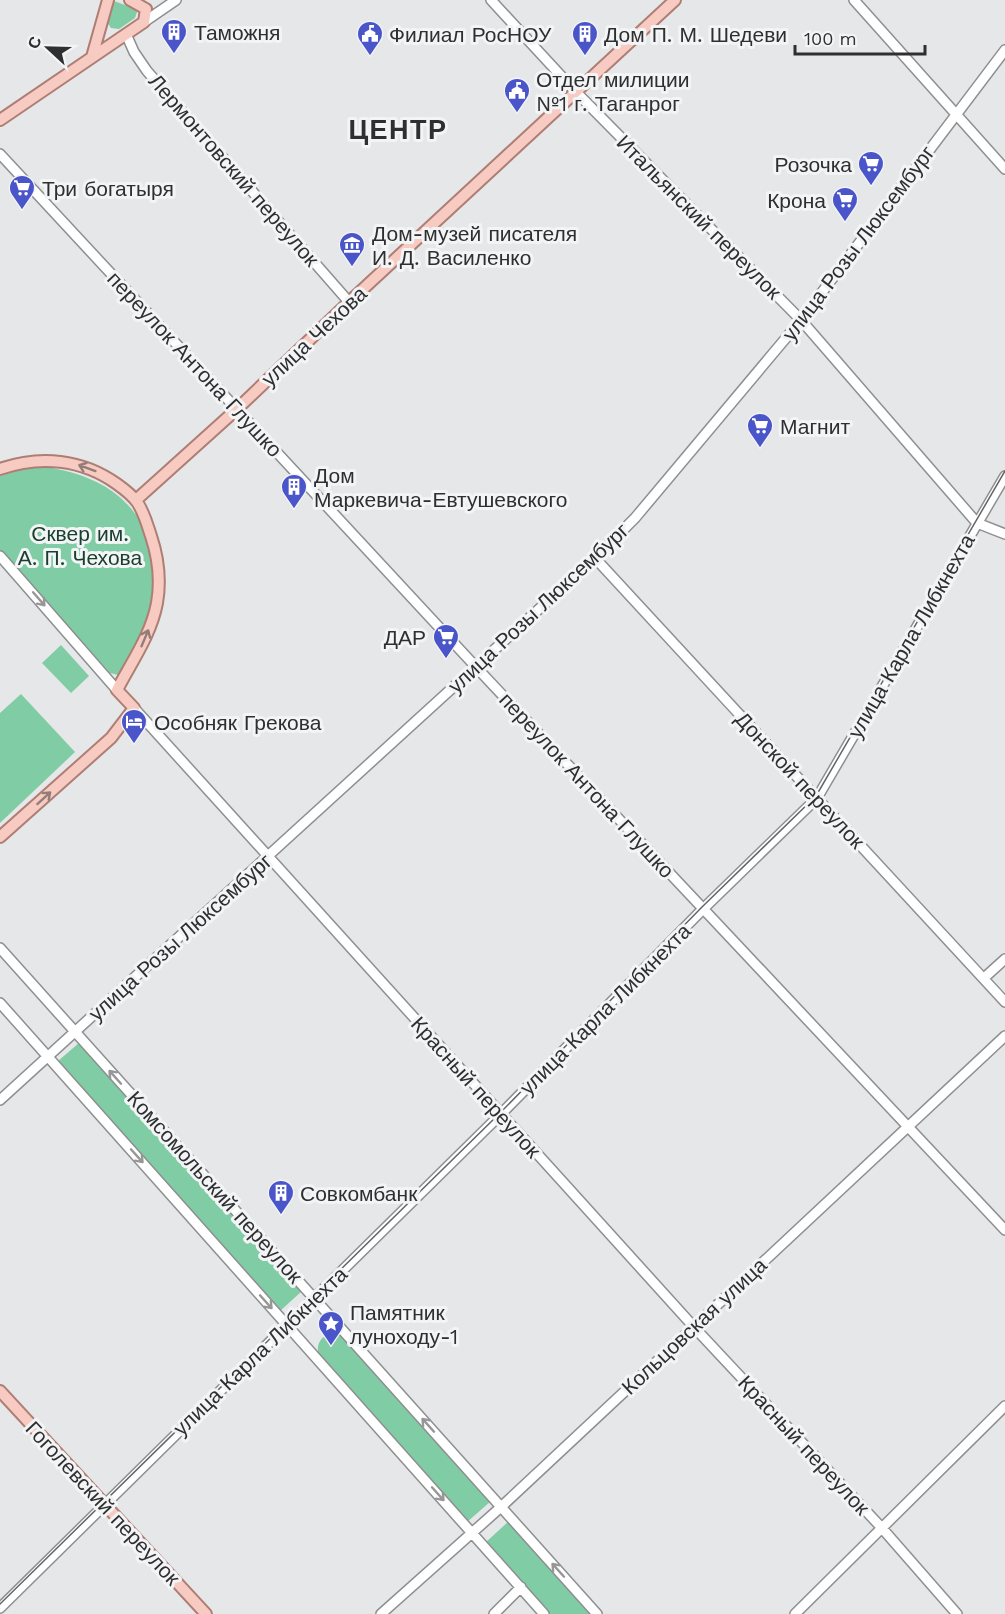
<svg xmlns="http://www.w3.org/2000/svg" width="1005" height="1614" font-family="'Work Sans',sans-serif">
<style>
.green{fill:#80cca4}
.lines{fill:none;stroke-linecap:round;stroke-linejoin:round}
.minor-casing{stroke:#8e8f91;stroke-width:12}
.major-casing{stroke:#ae7e74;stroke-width:14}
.minor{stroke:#fff;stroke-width:9}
.major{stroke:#f8cbc2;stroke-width:10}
.tram{stroke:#656566;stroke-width:1.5}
.oneway{stroke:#947d79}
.oneway2{stroke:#979798}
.labels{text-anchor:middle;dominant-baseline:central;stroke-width:6;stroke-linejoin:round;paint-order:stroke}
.poi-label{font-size:21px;fill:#2f2f30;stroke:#f3f4f6;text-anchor:start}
.street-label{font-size:21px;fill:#2f2f30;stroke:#f3f4f6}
.park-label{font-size:21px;fill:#19402e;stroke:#f3f4f6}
.district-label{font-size:27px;font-weight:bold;letter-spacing:1.5px;fill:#2f2f30;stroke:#f3f4f6}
</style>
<rect width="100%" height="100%" fill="#e6e7e8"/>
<path class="green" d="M114 1 133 8 137 12 135 18 119 29 111 28 107 22 111 2Z
M45 467C134 479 173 541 146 627 142 642 130 657 122 671L118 675 110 673 0 550V476L26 468Z
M61 645 89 676 71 693 42 663Z
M21 694 75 752 0 823V713Z
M80 1042 302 1291 280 1311 57 1062Z
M334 1333 343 1335 491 1501 466 1523 319 1357C315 1344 321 1335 334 1333Z
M509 1521 592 1614H547L485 1543Z"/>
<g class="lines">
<defs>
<path id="minor" d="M491 0 576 92 801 320 977 523 1005 534
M854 0 1005 169
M144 22 176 0
M126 34 134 52 147 71 349 302
M0 154 476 667 1005 1230
M0 556 117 690
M595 558 1005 1002
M134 708 693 1326 881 1527 957 1614
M0 948 597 1614
M984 978 1005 959
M0 1003 544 1614
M0 1100 595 558 635 518 801 320 1005 50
M0 1608 501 1114 703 909 817 798 1005 476
M381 1614 501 1507 1005 1036
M494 1614 521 1587
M795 1614 1005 1406"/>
<path id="major" d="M92 57 108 0
M0 120 144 22 146 9 130 0
M0 469C40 455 82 459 117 484 124 489 132 495 137 502 144 512 147 524 151 536 158 557 161 580 157 603 151 635 132 661 117 690L134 708 111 738 0 837
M136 500 237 409 349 302 675 0
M0 1391 206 1614"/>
</defs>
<use href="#minor" class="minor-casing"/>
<use href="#major" class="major-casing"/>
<use href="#minor" class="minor"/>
<use href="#major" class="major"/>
<path class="tram" d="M0 1604 500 1113 702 907 816 796 1005 471"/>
</g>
<defs><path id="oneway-shaft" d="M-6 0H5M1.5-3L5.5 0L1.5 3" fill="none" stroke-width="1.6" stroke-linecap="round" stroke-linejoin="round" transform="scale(1.5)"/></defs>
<g class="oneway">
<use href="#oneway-shaft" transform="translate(87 468) rotate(-160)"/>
<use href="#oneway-shaft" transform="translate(145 638) rotate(-67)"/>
<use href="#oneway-shaft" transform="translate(44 798) rotate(-42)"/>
</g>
<g class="oneway2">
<use href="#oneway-shaft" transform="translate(39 599) rotate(49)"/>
<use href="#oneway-shaft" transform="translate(115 1077) rotate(-132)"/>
<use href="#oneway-shaft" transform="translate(137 1156) rotate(48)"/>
<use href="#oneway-shaft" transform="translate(266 1302) rotate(48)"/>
<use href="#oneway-shaft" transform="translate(428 1425) rotate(-132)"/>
<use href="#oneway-shaft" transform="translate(438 1494) rotate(48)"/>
<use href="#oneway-shaft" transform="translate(558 1570) rotate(-132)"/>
</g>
<defs>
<symbol id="building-pin" viewBox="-11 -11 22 30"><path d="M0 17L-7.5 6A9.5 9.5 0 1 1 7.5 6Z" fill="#4a55ca" stroke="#f3f4f6"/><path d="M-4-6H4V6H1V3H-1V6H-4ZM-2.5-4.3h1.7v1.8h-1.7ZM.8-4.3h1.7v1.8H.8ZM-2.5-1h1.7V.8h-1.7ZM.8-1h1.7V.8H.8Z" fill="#fff"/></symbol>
<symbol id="civic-pin" viewBox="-11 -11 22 30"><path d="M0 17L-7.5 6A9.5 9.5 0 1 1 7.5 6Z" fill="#4a55ca" stroke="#f3f4f6"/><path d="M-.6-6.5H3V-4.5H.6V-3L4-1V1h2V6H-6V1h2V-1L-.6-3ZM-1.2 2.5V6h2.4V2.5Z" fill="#fff"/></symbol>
<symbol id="supermarket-pin" viewBox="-11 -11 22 30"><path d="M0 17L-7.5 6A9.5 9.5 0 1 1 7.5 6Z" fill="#4a55ca" stroke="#f3f4f6"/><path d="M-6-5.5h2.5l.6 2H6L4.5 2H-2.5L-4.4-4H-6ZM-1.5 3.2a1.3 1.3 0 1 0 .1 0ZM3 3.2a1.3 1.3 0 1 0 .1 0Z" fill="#fff"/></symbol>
<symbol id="museum-pin" viewBox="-11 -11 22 30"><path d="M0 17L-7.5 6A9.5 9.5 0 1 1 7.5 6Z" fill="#4a55ca" stroke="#f3f4f6"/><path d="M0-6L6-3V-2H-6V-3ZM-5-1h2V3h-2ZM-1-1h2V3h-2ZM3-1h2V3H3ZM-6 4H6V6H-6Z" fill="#fff"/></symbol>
<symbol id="hotel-pin" viewBox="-11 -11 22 30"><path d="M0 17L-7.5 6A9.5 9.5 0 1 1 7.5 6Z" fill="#4a55ca" stroke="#f3f4f6"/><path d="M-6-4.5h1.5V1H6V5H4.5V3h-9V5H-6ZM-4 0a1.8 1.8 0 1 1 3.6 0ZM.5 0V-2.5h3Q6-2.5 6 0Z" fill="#fff"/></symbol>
<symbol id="sight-pin" viewBox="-11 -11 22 30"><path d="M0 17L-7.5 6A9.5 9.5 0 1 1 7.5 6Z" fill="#4a55ca" stroke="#f3f4f6"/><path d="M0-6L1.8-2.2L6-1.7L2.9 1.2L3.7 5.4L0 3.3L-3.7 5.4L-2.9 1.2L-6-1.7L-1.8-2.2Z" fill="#fff"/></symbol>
</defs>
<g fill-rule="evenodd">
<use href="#building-pin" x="159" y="17" width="30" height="40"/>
<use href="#civic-pin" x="355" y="19" width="30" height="40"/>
<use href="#building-pin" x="570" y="19" width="30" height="40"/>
<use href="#civic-pin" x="502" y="76" width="30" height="40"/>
<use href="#supermarket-pin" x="856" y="149" width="30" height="40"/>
<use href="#supermarket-pin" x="7" y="173" width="30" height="40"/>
<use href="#supermarket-pin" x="830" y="185" width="30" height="40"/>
<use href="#museum-pin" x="337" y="230" width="30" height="40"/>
<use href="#supermarket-pin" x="745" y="411" width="30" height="40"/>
<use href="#building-pin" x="279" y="472" width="30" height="40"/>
<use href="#supermarket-pin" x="431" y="622" width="30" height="40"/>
<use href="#hotel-pin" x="119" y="707" width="30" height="40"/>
<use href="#building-pin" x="266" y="1178" width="30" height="40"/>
<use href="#sight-pin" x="316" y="1309" width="30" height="40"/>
</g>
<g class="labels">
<g class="poi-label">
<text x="194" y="32">Таможня</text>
<text x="389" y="34">Филиал РосНОУ</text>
<text x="604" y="34">Дом П. М. Шедеви</text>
<text x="536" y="79">Отдел милиции<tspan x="536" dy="24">№1 г. Таганрог</tspan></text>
<text x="852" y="164" text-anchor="end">Розочка</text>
<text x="42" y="188">Три богатыря</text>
<text x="826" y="200" text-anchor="end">Крона</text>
<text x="372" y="233">Дом-музей писателя<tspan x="372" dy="24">И. Д. Василенко</tspan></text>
<text x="780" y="426">Магнит</text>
<text x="314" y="475">Дом<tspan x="314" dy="24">Маркевича-Евтушевского</tspan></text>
<text x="426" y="637" text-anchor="end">ДАР</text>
<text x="154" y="722">Особняк Грекова</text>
<text x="300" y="1193">Совкомбанк</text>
<text x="350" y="1312">Памятник<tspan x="350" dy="24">луноходу-1</tspan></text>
</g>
<g class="street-label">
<text transform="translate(234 170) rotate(49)">Лермонтовский переулок</text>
<text transform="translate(699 217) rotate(45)">Итальянский переулок</text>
<text transform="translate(858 243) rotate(-53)">улица Розы Люксембург</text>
<text transform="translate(314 336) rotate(-43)">улица Чехова</text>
<text transform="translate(195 364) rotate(47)">переулок Антона Глушко</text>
<text transform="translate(538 608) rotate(-43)">улица Розы Люксембург</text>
<text transform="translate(911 636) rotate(-60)">улица Карла Либкнехта</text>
<text transform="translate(800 780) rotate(47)">Донской переулок</text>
<text transform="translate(587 785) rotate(47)">переулок Антона Глушко</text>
<text transform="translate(180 937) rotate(-42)">улица Розы Люксембург</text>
<text transform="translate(605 1009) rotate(-45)">улица Карла Либкнехта</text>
<text transform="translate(476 1087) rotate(48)">Красный переулок</text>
<text transform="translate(215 1187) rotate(48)">Комсомольский переулок</text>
<text transform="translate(694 1326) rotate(-43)">Кольцовская улица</text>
<text transform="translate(260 1351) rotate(-44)">улица Карла Либкнехта</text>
<text transform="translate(804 1445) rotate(47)">Красный переулок</text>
<text transform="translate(103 1503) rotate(47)">Гоголевский переулок</text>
</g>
<g class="park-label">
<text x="80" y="533">Сквер им.<tspan x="80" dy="24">А. П. Чехова</tspan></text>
</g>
<g class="district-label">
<text x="398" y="130">ЦЕНТР</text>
</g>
</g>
<g transform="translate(48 48) rotate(292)" stroke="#f3f4f6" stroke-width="4.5" paint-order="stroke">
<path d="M0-4.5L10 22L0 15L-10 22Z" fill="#2f2f30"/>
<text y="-9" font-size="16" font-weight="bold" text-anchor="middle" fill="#2f2f30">С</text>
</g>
<path d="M795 45v9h130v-9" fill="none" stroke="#2f2f30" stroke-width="3"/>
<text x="804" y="45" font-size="18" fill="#2f2f30" stroke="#f3f4f6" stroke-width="4.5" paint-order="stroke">100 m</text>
</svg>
